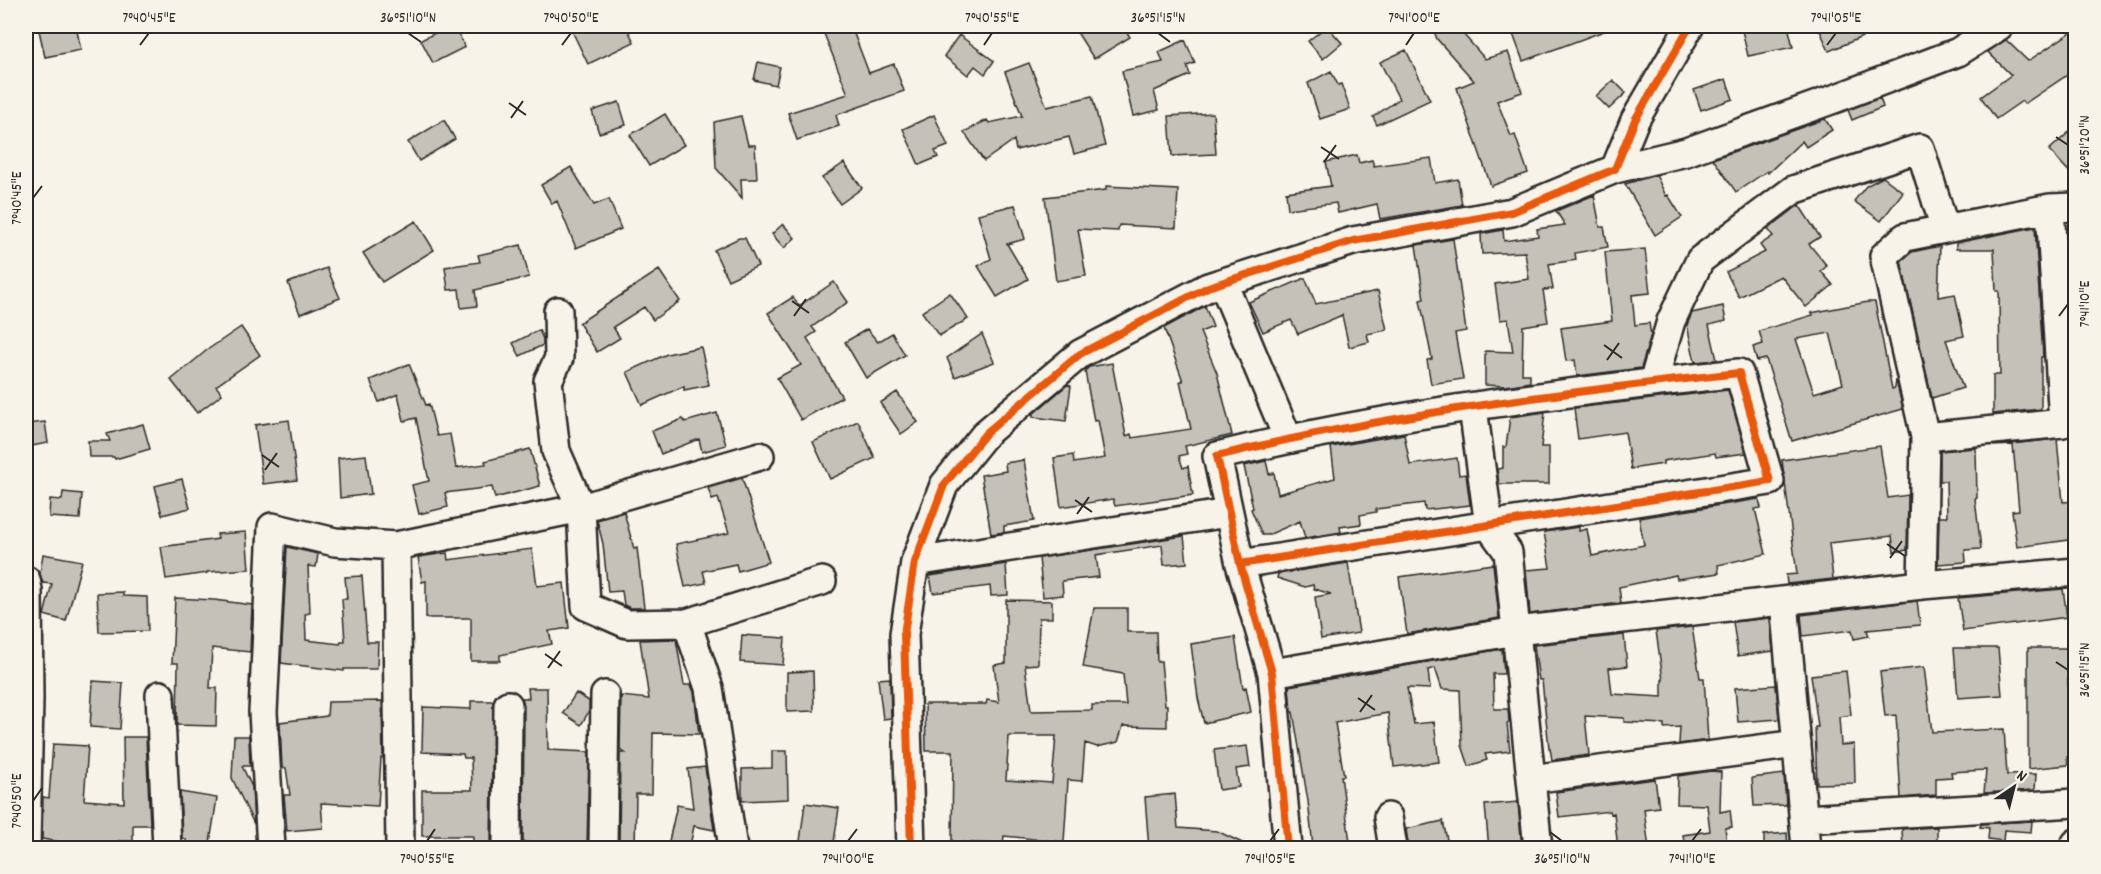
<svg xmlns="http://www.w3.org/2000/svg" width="2101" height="874" font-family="Dekko,sans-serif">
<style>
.building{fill:#c4c1b9;stroke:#2b2b2b;stroke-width:1.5;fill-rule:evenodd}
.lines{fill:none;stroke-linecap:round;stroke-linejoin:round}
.minor-casing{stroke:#2b2b2b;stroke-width:32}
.minor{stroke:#f7f3e8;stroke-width:27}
.cycleway-casing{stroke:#f7f3e8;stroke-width:11}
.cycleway{stroke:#e8590c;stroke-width:8}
.ticks{fill:none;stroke:#2b2b2b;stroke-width:2}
.neatline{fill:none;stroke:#2b2b2b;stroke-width:2}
.ticks-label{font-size:15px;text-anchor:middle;fill:#2b2b2b}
</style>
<rect width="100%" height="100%" fill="#f7f3e8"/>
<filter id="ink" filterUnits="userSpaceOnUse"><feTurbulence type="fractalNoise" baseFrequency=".0167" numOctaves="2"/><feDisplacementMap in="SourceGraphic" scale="12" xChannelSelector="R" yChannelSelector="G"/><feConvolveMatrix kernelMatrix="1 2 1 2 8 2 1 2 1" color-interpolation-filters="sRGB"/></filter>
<g filter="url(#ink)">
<path class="building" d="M38 26H76L81 50 45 57Z
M449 26H454L465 47 433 63 421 40Z
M584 26H626L634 42 588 64 572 31Z
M821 26H851L869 73 894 64 904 91 836 115 839 126 797 140 788 113 848 94Z
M1073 26H1123L1130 37 1094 59Z
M1327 26 1342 43 1323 59 1308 41Z
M1432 26H1456L1485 59 1508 52 1522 92 1497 101 1511 136 1515 135 1528 173 1491 186 1457 88 1474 81 1437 39Z
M1536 26H1615V27L1523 61 1513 34Z
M1741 26H1788L1793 47 1748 56Z
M1818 26H1857L1862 37 1829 51Z
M2076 29V69L2024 104 2022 101 1996 119 1981 97 2011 75 1988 52 2006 40 2028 61Z
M959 35 994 61 985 74 975 66 968 75 944 56Z
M1185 40 1195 63 1187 66 1190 75 1154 91 1159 110 1133 116 1122 71 1163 62 1159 52Z
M1406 50 1430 100 1377 125 1373 117 1399 99 1380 62Z
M758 62 780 67 776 85 754 80Z
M1029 63 1047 107 1092 96 1105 146 1074 154 1069 137 1016 150 1014 140 984 161 964 132 987 120 989 123 1022 116 1005 72Z
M1331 71 1338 85 1341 84 1350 109 1320 119 1308 83Z
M1726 79 1733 99 1701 110 1694 90Z
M1613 80 1626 93 1609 109 1596 96Z
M1880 98 1883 107 1852 120 1848 110Z
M619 102 626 125 599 133 592 111Z
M1213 113 1216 154 1172 156 1169 116Z
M665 114 684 145 649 166 630 135Z
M934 115 948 146 935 151 938 157 919 165 903 129Z
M741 116 748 145H755L757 179H741L742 198 716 168 714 122Z
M1825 119 1832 130 1806 147 1802 141 1768 173 1767 171 1736 192 1713 159Z
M444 120 455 139 419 161 408 142Z
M2076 126V179L2049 150Z
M1357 155 1359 163 1372 160 1374 166 1431 158 1435 183 1458 179 1462 205 1380 219 1377 204 1338 213 1336 203 1288 209 1286 192 1331 186 1326 162Z
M844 163 862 188 840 204 822 178Z
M571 167 594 205 609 199 621 229 576 248 557 201 552 204 541 185Z
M1656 175 1666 196 1668 195 1682 217 1655 235 1625 184Z
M1883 177 1903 192 1881 221 1854 201 1866 186Z
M1106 186 1178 190 1176 228 1119 225 1118 231 1078 229 1086 276 1056 281 1045 197 1106 190Z
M1594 195 1600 227H1604L1608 247 1575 253 1576 260 1549 264 1553 289 1543 290 1548 322 1523 326 1522 374H1530V382L1506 386 1485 385V351L1513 352 1508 319 1500 320 1495 284 1529 279 1525 252 1482 254 1481 234 1503 230 1504 241 1538 236 1537 229 1565 225 1556 211Z
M1015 205 1025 239 1007 244 1028 279 997 297 978 266 991 259 978 214Z
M1799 205 1820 237 1809 244 1827 266 1821 271 1833 285 1806 307 1781 276 1739 297 1726 272 1765 252 1760 245 1773 236 1768 229Z
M416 221 434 250 382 282 363 253Z
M783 224 795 238 784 248 772 234Z
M2035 227 2043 357H2041V409L1993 414V375H2000L1999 291H1996L1994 249H1956V243Z
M739 238H745L758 266 728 280 714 250Z
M1453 239 1466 331 1455 333 1463 379 1431 384 1427 360 1432 359 1420 300 1424 299 1416 245Z
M521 245 529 277 475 290 477 306 461 308 459 289 448 290 445 267 480 262 478 255Z
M1940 246 1938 297 1955 294 1964 336 1946 340 1963 388 1932 398 1901 261 1912 252Z
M1645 249 1650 293 1632 295 1635 325 1649 323 1651 335 1641 368 1577 376 1575 360 1566 361 1561 328 1612 321 1605 252Z
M327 268 340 298 300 314 288 283Z
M659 270 680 301 653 320 644 307 613 327 620 338 597 352 579 323Z
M1305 278 1316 304 1378 291 1387 330 1367 334 1369 342 1349 347 1342 315 1298 334 1291 320 1263 332 1249 302Z
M834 282 848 302 812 327 816 332 807 338 842 397 801 420 777 378 801 365 768 313 793 297 799 306Z
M950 293 968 319 939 336 922 312Z
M1868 302H1875L1892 389 1895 388 1896 380 1903 409 1792 441 1766 359 1757 361 1753 347 1763 344 1759 331 1813 315 1811 313ZM1830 333 1843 384 1814 393 1796 339Z
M1205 306 1213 327 1200 332 1217 373 1232 435 1185 446 1187 454 1179 456 1183 468 1188 466 1193 495 1115 506 1113 499 1061 507 1054 458 1073 455 1074 463 1105 458 1098 420 1094 421 1085 371 1089 367 1112 363 1126 436 1131 434 1132 438 1191 429 1180 381H1183L1164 328Z
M1723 306 1726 321 1709 325 1717 360 1695 362 1687 325 1692 313Z
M241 327 260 355 216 386 222 394 197 413 171 380 207 350Z
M867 329 878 342 892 333 905 355 866 378 845 342Z
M539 330 543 339V345L520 356 513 343Z
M982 334 994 362 955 377 947 358Z
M701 347 709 385 684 390V386L642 405 627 372 667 354Z
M409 364 426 405 429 404 437 436 450 434 456 468 486 464 485 461 530 449 540 486 495 498 492 487 445 493 448 507 419 514 412 485 429 481 416 418 404 421 398 394 379 402 370 380Z
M1067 385 1071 386 1066 421 1033 417V414Z
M1728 390 1746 453 1716 457 1715 453 1663 461V464L1631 469 1625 432 1578 439 1574 408Z
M897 392 918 422 901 434 880 403Z
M1545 412 1541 447H1549V484H1499L1497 469 1503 468V447H1506L1510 417Z
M717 413 726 445 702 452 699 439 661 454 652 431 683 419 685 422Z
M289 420 297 480 263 484 255 425Z
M858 421 875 458 830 479 813 442Z
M45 422 48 443 26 447V424Z
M143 424 150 449 115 459 114 457H89L88 441H110L107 434Z
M1404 434 1410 465 1457 458 1459 475 1466 474 1470 505 1425 510 1424 503 1376 509V512L1360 515 1361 524 1340 527 1341 532 1305 538 1300 521 1268 535H1262L1251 509 1253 508 1244 466 1266 461 1269 474 1274 473 1278 494 1335 478 1331 447Z
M2057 439 2063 502 2076 501V539L2017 547 2012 511 2019 510 2013 445 1993 446Z
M1880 446 1888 498 1908 495 1907 550 1894 552 1892 536 1829 543 1833 579 1787 584 1786 575 1797 574 1782 460Z
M1976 448 1977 498 1975 499 1981 549 1965 550 1966 562 1938 564 1939 517H1947L1946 481H1940V451Z
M366 455 371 494 340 498 338 458Z
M1024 460 1034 521 1004 526V532L991 534 981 475 1006 471 1005 463Z
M742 478 769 562 738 571 736 564 703 571 706 583 685 587 676 544 729 533 718 498 712 500 708 488Z
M182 479 190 508 162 515 155 486Z
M63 492 82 494 80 519 49 517 50 499 62 500Z
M1759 499 1761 508 1755 509 1766 554 1718 565 1719 573 1677 579 1676 575 1619 587 1621 603 1530 614 1526 570 1550 568 1544 532 1579 527V531L1587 529 1592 556 1644 545 1639 518Z
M624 512 634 549 637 548 644 608H630L624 605 622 591 608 592 603 544 597 520Z
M246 532 249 569 207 572V573L166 579 161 547 218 539 217 534Z
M1184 536 1187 563 1164 565 1162 545 1096 555 1099 577 1062 581 1063 595 1043 597 1039 558Z
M287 547 318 554 316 567 308 566 310 613 305 614 306 640 340 644 341 641H345L342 599H347L345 577 362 576 367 642H378L377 669H344V671L281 663Z
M532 549 537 586 564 583 569 628 549 631 552 644 500 655V661H471V618H426V581L422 582 418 557 447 553 448 560Z
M43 554 82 561 66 621 44 615 52 584 43 583 40 574Z
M1348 563 1359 633 1321 639 1315 597 1331 594 1314 589 1313 585 1305 587 1277 578 1278 574Z
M1006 564 1008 595 991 596 990 586 933 593 930 576Z
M1493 564 1499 618 1407 634 1399 577Z
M2063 589 2067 617 1963 631 1958 598Z
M123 592V596L147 597 148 631 99 632 97 593Z
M175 598 214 600 252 605 250 652 212 648 210 688H217L216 726 177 725 178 663H172Z
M1006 600 1052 601V618H1039L1038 664 1025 665 1031 711 1092 710V705H1126L1123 674 1083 667 1094 608H1127V632H1156L1157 662 1161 661 1165 705H1167V727L1123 726 1118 742 1097 747 1085 743 1082 781 1068 780 1064 842 1004 836 1003 844 952 842 953 751H926L925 704H986L987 700 999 702 994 665 1006 663ZM1009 736H1056L1052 783 1006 780Z
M1917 601 1920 625 1867 630 1869 636 1854 639 1852 630 1803 636 1801 615Z
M1770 618 1773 651 1738 656 1733 622Z
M1692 627 1700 678H1704L1708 740 1679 744 1680 727 1664 728V724L1624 722V718L1585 716 1589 755 1552 760 1550 748H1549L1542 680H1539L1534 645 1624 635 1627 666 1609 668 1612 694 1662 697V680H1663L1656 631Z
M742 635 785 638 783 665 740 662Z
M1235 637 1243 688 1246 687 1251 712 1204 723 1198 698 1191 644Z
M676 639 684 685H691L694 692 699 734 653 733 652 794H636L635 849H619L620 753H625L620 750 621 696 649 699 640 640Z
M1954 648H1998L2002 695 1958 698Z
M2028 648H2068V710L2076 709V756L2067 757 2068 765 2028 769Z
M1502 649 1504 674H1493L1494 709H1508L1509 723H1507L1510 751 1485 754 1487 760 1469 766 1462 745 1460 690 1442 689 1435 668 1428 670 1430 689 1407 688 1414 724 1434 722 1439 762 1394 767 1388 713 1335 723 1344 776H1341L1350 842 1313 847 1308 801 1293 712H1291L1289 686Z
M1924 667 1932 732 2004 729 2007 775 2036 774 2035 790 1984 793 1986 770 1951 772 1952 777 1936 778V795L1901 798 1896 715 1885 716 1880 672Z
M813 671 814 711 787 712V672Z
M1846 671 1851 715 1839 717 1841 745 1854 744 1855 783 1817 784 1815 727H1818L1811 675Z
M890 678 891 718 883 719 878 679Z
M93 681 123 683 120 729 90 727Z
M1776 685 1779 719 1738 722 1735 688Z
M528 688H547L548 750 589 752 587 848 523 842 524 705 522 698H529Z
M576 693 589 701V711L581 725 563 713Z
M382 701 383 758H381L378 806 321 803 323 828 287 831 284 795H290L286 768H282L280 722 327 716 328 702Z
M471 701H493L491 844H473V836H422V790H472L471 758H464L463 754 422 752 423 707 471 709Z
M234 736H249L250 766H242L252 787 254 824 232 778Z
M123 737H146L150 825H133V841H118L117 849H79V845L42 839 43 797 49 798 53 744 88 746 84 800 124 803Z
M1247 746 1250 767 1236 769 1239 787 1219 790 1214 750Z
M772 751H787L788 799 742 801V769L772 768Z
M705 767 714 830 694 826 690 846 669 841 677 805 693 808 688 769Z
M1711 771 1721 772 1720 812 1730 810 1732 827 1725 828 1728 849H1685L1683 835 1710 831 1707 805 1677 804 1678 776Z
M1784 774 1786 805 1754 806 1752 778Z
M1655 779 1659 807 1644 809 1649 849H1618L1614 813 1611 814 1610 811 1559 817 1556 792Z
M180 792 217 798 209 849H187L186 839 182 838Z
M1175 794 1178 828 1217 831 1255 849H1149L1145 797Z
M1518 802 1522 849H1489L1485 805Z
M805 803 839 808 833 849H799Z
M1443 821 1449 849H1409L1406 829Z
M2032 821 2031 832 2004 830 2003 841 1988 839 1989 828 1980 827 1981 824Z
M1937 827V849H1903L1902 829Z
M1787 833 1788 849H1764V835Z"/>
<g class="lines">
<defs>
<path id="minor" d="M1615 169 1686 152 1834 99 1958 52 1999 26
M1223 283 1288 439
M558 311 559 358 548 381 556 451 581 508 586 606 627 624 687 623 822 581
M1653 383 1671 321 1700 260 1793 190 1920 148 1945 229
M1473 408 1489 526 1508 552 1538 848
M1925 437 2063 423 2050 208 2076 207
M396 546 400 848
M915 562 1228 513
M1240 564 1770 481 1739 373C1566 392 1386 414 1217 456L1240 564 1272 673 1288 848
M26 580 28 590 29 699 26 847
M1922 585 1925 437 1884 256 1905 237 2050 208
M1784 601 1806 848
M687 623 709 688 733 848
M1272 673 1516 631 1922 585 2076 572
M160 695 167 848
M1531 779 1797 744
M1388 817 1393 848
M1804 819 2076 803
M271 848 263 712 272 527 335 542 396 546 581 508 760 456
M507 848 508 705
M603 848 605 695
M911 848 904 634 915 562 944 485 986 433 1080 354 1208 287 1353 241 1512 212 1615 169 1635 120 1690 26
M2073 848 2076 843"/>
</defs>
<use href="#minor" class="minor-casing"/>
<use href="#minor" class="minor"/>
<defs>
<path id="cycleway" d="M1240 564 1770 481 1739 373C1566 392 1386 414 1217 456L1240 564 1272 673 1288 848
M911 848 904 634 915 562 944 485 986 433 1080 354 1208 287 1353 241 1512 212 1615 169 1635 120 1690 26"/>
</defs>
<use href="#cycleway" class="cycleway-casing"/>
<use href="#cycleway" class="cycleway"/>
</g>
</g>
<path class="ticks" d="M408 33 421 42M1158 33 1170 42M140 45 149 33M562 45 571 33M984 45 992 33M1406 45 1414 33M1827 45 1836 33M509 103 526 115M511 118 523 101M2056 137 2068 145M1321 147 1339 159M1324 162 1336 145M33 198 42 186M792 301 809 313M794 316 806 299M2059 316 2068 304M1604 345 1622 358M1607 360 1619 343M262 455 279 467M265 470 277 453M1075 500 1092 512M1077 514 1089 497M1887 544 1905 556M1890 558 1902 541M545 654 562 666M2056 662 2068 670M548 668 560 651M1358 698 1375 710M1360 712 1372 695M33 801 42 788M1550 832 1562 841M427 841 435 829M848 841 857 829M1270 841 1279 829M1692 841 1701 829"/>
<rect width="2101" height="874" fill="none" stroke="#f7f3e8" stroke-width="66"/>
<g transform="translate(2014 787) rotate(35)" stroke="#f7f3e8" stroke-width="4.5" paint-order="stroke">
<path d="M0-4.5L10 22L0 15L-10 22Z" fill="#2b2b2b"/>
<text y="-9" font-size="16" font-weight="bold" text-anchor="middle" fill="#2b2b2b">N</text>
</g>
<rect x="33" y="33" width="2035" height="808" class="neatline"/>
<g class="ticks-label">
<text x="149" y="22">7°40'45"E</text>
<text x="408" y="22">36°51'10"N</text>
<text x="571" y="22">7°40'50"E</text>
<text x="992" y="22">7°40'55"E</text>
<text x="1158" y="22">36°51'15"N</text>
<text x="1414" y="22">7°41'00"E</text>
<text x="1836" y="22">7°41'05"E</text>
<text transform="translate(2084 145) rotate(-90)" y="5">36°51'20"N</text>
<text transform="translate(16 198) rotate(-90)" y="5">7°40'45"E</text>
<text transform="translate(2084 304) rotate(-90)" y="5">7°41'10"E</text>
<text transform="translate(2084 670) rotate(-90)" y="5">36°51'15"N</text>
<text transform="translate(16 801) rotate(-90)" y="5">7°40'50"E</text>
<text x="427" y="863">7°40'55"E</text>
<text x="848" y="863">7°41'00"E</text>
<text x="1270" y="863">7°41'05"E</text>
<text x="1562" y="863">36°51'10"N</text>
<text x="1692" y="863">7°41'10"E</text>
</g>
</svg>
